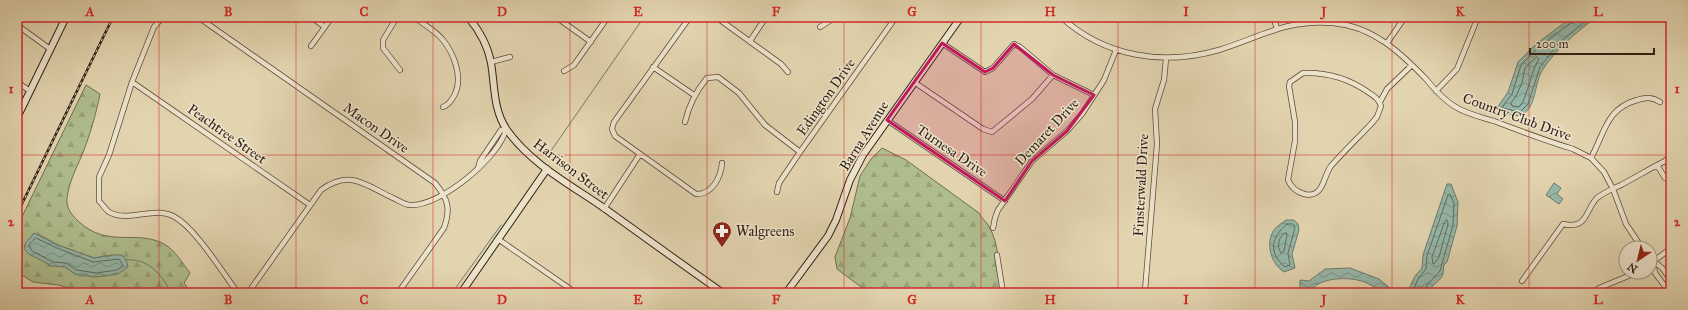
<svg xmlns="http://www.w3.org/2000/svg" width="1688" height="310" font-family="'IM FELL Great Primer',serif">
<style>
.forest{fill:url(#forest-firs);stroke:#706e50;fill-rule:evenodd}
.water{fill:url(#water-waves);stroke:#6d7b6e}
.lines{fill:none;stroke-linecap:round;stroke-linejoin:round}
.shore{stroke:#626c5f;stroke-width:1}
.stream{stroke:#6d7b6e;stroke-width:1}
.street-casing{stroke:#5c4c3b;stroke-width:6}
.secondary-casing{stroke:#301f14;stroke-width:8}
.street{stroke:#ece3cb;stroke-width:4.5}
.secondary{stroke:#ece3cb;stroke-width:6}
.rail-casing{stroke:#301f14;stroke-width:2.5}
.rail{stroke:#ece3cb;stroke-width:1;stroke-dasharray:3;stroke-linecap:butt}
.marked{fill:#c2185b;fill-opacity:0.2;stroke:#c2185b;stroke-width:3;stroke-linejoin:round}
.grid{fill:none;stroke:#d62828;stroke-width:1;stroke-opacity:0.55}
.labels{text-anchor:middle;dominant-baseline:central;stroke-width:3;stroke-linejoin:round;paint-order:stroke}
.street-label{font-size:14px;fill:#301f14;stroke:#ece3cb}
.poi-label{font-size:14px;fill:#301f14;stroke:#ece3cb;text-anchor:start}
.neatline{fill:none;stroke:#d62828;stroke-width:1.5}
.grid-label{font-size:13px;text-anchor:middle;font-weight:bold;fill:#d62828}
</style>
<defs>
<pattern id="forest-firs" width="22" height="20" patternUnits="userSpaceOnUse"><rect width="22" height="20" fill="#afbd8d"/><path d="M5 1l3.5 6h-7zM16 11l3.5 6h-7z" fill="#97a279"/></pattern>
<pattern id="water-waves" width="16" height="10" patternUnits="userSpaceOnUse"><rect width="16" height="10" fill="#95b8aa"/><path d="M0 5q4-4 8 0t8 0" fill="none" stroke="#7a9589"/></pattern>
</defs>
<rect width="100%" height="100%" fill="#e2d4af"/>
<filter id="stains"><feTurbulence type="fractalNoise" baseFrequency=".005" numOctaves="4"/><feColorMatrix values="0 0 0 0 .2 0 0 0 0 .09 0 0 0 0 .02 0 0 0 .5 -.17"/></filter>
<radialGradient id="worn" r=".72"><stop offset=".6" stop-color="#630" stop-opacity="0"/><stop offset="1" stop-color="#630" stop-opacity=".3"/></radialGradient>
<path class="forest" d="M86 85 100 94C96 114 90 135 82 155 76 169 69 182 67 198 66 208 71 214 78 221 108 249 136 229 164 244 175 250 183 264 190 273L184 283 191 293 81 291 58 285 33 282 17 272V227ZM38 234 58 245 94 258 113 255 75 274 65 267 29 254 26 251Z
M882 148 906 160 979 213C981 218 985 220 988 225 1000 243 999 272 1002 293H869L837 269 835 257 850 218 860 176 871 159Z"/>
<path class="water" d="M1572 17H1596C1576 33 1557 48 1543 69 1533 85 1538 105 1521 116 1513 115 1503 114 1497 108L1508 92 1518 62 1536 44Z
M1554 183 1561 188 1557 194 1563 199 1559 204 1546 195Z
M1447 184H1451L1458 202 1457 226 1447 262 1444 265C1443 270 1444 274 1441 278 1436 284 1431 285 1429 293H1407L1415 276 1422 268 1423 255Z
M1286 220H1294L1298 224 1299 230 1292 254 1295 268 1284 272C1271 264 1265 243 1274 230 1277 226 1282 223 1286 220Z
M34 233 58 245 94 258 113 255H122L126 259 128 267 118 274 95 277 75 274 65 267 52 266 29 254 24 249 25 244Z
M1350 268 1379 279 1396 293C1380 293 1381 290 1367 283 1354 277 1331 277 1318 284 1314 286 1311 290 1309 293H1297L1300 288V280L1309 281 1325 269Z"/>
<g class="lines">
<path class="shore" d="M1574 17 1572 22 1539 47 1521 65 1512 94 1503 106V108L1520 112 1528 104 1540 67 1558 44 1590 17
M1537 57 1539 59C1531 71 1526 102 1519 107L1512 106 1511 103 1516 96 1522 83 1525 68Z
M1447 220 1448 224 1439 257 1435 263 1433 264 1432 257 1445 221Z
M1287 224H1293L1295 228 1288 253 1290 265 1285 267C1268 253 1271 237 1287 224Z
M1286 233 1287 235 1284 251 1281 253C1276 246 1279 235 1286 233Z
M36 238 57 248 93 262 119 259 123 266 117 270 96 273 77 270 66 263 53 262 32 251 29 245Z
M1412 293 1418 279 1426 269 1427 256 1448 195 1450 194 1454 203 1453 225 1440 271 1427 285 1426 293"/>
<path class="stream" d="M546 158 644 17
M125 260C147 257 163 275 171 293
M452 293 501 225"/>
<defs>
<path id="street" d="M163 17 154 27 132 82 109 155 99 177V201C102 204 106 210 109 212 128 223 153 206 173 216 195 227 222 272 238 293
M198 17 435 183C448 199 451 208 444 228L398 293
M311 17 325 27
M397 17 383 40V48L400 70
M414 17C423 24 436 31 443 40 454 54 463 77 455 94 452 100 449 105 443 107
M556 17 591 42
M690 17 614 122 612 129 615 136 696 194C712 195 721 177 722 163
M716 17 781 64 788 72
M1061 17C1105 57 1163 66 1219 50 1261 37 1286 19 1333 23 1372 26 1400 52 1426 79 1434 89 1443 99 1454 106 1466 114 1481 117 1494 121 1520 131 1547 141 1573 149L1591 158 1604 172 1613 189 1626 224 1642 248
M1273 17 1277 28
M17 25 50 49
M820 27 831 20 832 17
M750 41 766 17
M942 43 985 72 993 68 1014 44 1020 47 1053 75 1094 95
M1387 43 1405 17
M311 46 332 17
M491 62 510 57
M653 67 694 95
M564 71 574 65 608 17
M1303 73C1328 72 1348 78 1368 92 1374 96 1379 99 1381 106L1377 117 1371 124C1358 138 1344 151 1331 166 1323 176 1324 199 1304 194 1297 192 1291 187 1288 180L1295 141V122L1289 86 1290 82Z
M17 82 30 91
M132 82 310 205
M914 82 983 129 992 132 1032 99 1053 75
M1436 91 1457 69 1478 17
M1380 102 1387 89 1412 65
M887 120 1005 201
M685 122C689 105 696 91 707 78L718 77 739 93 765 125 800 152
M1591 158C1605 132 1606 109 1637 100 1646 97 1652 97 1660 102
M1666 160 1671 170
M1657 165 1665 178 1671 180
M777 192 779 183 800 152 896 17
M604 209 640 154
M993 228 995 218 998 210 1032 161 1067 131 1082 114 1104 80 1116 50
M498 239 576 293
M997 255 1003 293
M1650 258 1662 268 1671 280
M1653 262 1655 273 1670 293
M1650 264 1671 248
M1522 281 1563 224C1588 230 1585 210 1597 198 1604 192 1613 189 1621 185 1638 176 1654 166 1671 158
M1145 291 1157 144 1155 109 1164 80 1166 59
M248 293 321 190C350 169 365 185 393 198 398 200 405 205 410 205 440 207 500 157 506 129L501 130 480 161 478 168
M1593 293 1599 288 1638 272"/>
<path id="secondary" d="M468 17C479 30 488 46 491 63 495 86 493 110 507 130 531 164 571 185 604 208 643 236 683 265 723 293
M17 118 66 17
M461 293 547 169
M786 293 828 236 836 220 850 180 863 155 961 17"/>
</defs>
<use href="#street" class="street-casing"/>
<use href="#secondary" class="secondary-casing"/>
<use href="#street" class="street"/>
<use href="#secondary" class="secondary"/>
<defs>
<path id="rail" d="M17 214 113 17"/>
</defs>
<use href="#rail" class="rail-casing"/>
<use href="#rail" class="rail"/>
</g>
<path class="marked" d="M942 43 985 72 993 68 1014 44 1053 75 1094 95 1067 131 1032 161 1005 201 887 120Z"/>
<path class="grid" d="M159 17V293M296 17V293M433 17V293M570 17V293M707 17V293M844 17V293M981 17V293M1118 17V293M1255 17V293M1392 17V293M1529 17V293M17 155H1671"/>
<defs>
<symbol id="pharmacy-pin" viewBox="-11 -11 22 30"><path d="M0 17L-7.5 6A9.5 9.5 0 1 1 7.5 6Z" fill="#8f2418" stroke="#ece3cb"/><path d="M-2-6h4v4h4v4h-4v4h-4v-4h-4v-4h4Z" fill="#fff"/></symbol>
</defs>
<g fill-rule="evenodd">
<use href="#pharmacy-pin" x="711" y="220" width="22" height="30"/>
</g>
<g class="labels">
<g class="street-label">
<text transform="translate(826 97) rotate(-55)">Edington Drive</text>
<text transform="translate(1517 117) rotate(20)">Country Club Drive</text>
<text transform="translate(376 128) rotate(35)">Macon Drive</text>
<text transform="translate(1047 132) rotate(-47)">Demaret Drive</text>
<text transform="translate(227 134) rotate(35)">Peachtree Street</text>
<text transform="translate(864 136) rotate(-58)">Barna Avenue</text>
<text transform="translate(952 151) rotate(34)">Turnesa Drive</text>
<text transform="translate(571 169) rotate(37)">Harrison Street</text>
<text transform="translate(1141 185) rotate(-87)">Finsterwald Drive</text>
</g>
<g class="poi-label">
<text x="736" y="231">Walgreens</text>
</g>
</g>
<rect width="1688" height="310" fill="none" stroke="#e2d4af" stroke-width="44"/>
<g transform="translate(1638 260) rotate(215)"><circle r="19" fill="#ece3cb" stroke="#a19582"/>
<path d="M0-3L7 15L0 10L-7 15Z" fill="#8f2418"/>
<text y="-6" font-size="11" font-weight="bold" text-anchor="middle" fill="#301f14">N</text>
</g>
<path d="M1530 48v6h124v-6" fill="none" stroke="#301f14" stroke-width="2"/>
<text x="1536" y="48" font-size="12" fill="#301f14" stroke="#ece3cb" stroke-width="3" paint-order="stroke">200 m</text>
<rect x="22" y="22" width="1644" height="266" class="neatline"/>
<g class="grid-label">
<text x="90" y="16">A</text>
<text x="228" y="16">B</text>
<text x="364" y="16">C</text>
<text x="502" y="16">D</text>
<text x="638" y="16">E</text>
<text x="776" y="16">F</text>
<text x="912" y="16">G</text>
<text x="1050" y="16">H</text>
<text x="1186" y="16">I</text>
<text x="1324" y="16">J</text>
<text x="1460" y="16">K</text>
<text x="1598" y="16">L</text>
<text x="11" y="93">1</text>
<text x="1677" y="93">1</text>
<text x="11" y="226">2</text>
<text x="1677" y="226">2</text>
<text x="90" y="304">A</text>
<text x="228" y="304">B</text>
<text x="364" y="304">C</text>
<text x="502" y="304">D</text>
<text x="638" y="304">E</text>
<text x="776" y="304">F</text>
<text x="912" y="304">G</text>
<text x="1050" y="304">H</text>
<text x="1186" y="304">I</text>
<text x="1324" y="304">J</text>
<text x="1460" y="304">K</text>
<text x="1598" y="304">L</text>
</g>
<rect width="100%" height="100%" filter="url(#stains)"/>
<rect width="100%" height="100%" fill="url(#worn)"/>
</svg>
